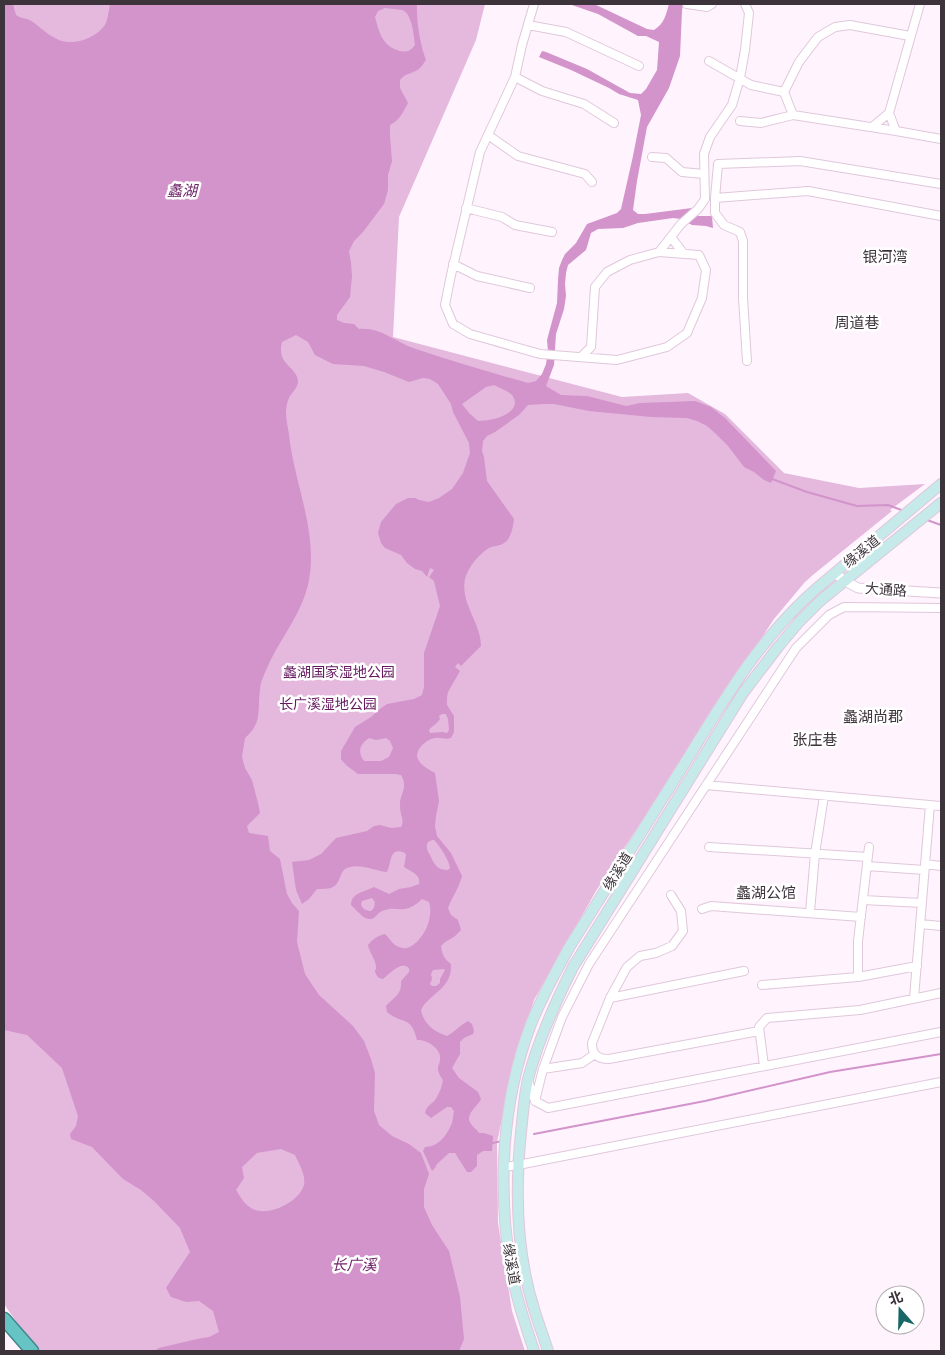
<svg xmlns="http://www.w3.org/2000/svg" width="945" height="1355" font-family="'Golos Text','Noto Sans SC',sans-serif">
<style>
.green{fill:#e4b9dd}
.water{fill:#d393cb;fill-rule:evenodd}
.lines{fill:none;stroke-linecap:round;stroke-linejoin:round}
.stream{stroke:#d393cb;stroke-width:2}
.minor-casing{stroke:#e0c7dc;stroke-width:10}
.tertiary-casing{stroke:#e0c7dc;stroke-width:11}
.secondary-casing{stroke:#e0c7dc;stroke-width:12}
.trunk-casing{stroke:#3f888b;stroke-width:15}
.minor{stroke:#fff;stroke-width:8}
.tertiary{stroke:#fff;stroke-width:9}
.secondary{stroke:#c6e9e9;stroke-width:10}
.trunk{stroke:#67c4c4;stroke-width:12}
.labels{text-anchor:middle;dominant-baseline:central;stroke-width:5;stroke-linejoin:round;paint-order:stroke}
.street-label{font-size:14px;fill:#3c333b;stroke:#fff}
.park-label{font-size:14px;fill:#651a60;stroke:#fff}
.water-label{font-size:15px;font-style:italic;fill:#70256a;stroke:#fff}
.neighbourhood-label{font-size:15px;fill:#3c333b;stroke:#fff}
</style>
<rect width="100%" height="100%" fill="#fff4fd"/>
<path class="green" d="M4 4H485L476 40 399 217 393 337 622 397 688 393 725 414 784 473 859 488 925 484 890 510 892 511 814 574 805 582 774 619 596 891 534 1000 510 1079 497 1143 498 1223 512 1311 525 1351H40L28 1339 4 1304Z"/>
<path class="water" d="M4 4H13L16 15C21 19 28 18 33 22 41 28 49 36 59 40 74 46 98 38 106 23 108 17 109 10 110 4H417C416 19 420 45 426 60 424 62 423 65 421 67 415 74 406 72 400 80V88L408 103C403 112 400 120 390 125V136L392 161 388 175V190L384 204 363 232 354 241 349 251 351 263 352 276 350 297 337 315V320L344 323 354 324 359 329C380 327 394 341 413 348 451 361 489 372 528 383L536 381 542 374 546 364 548 351 547 340 557 303 558 280 559 268 562 260 565 254 576 243 587 224 617 213 621 209 633 156 641 115 638 100 619 94 609 88 571 70 539 57 542 51 546 52 587 69 630 93 641 94 646 89 657 70 659 42 646 36H638L598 14 569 4H594L647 29 654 30C664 24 666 15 669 4H683L682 11 680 56 669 88 647 127 637 181 633 210 638 214H645L692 208 698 216H712L713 228 706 226 692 225 681 219 673 218 638 223 623 228 598 229 591 233 586 250 568 265 566 273 565 284 566 296 564 309 556 334 554 365 546 386 561 395 587 396 626 406 640 403 695 401 711 407 725 418 776 471 771 483 764 480 754 472 744 467 728 446 716 434 707 426 697 421 687 418 651 417 589 411 554 404H543L528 405 519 415 495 432 487 436 483 441 482 451 484 457 487 481 514 519C513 527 511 539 504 543 500 546 493 546 489 548 479 554 468 567 465 579 460 603 481 623 481 646L461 666 458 663 455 667 460 671 448 692 447 698V705L454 716V732L451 738C445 740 441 737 435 738 426 739 412 752 419 761 422 766 430 770 435 773L439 801 436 816 435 826 437 836 451 853 462 876C459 888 452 897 448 908L451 915 458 920 461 930 454 937 445 942 441 946C442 954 444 959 451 964 452 990 430 992 421 1010 423 1023 434 1032 447 1036 455 1032 460 1025 468 1021L472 1024 474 1031 473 1034 464 1038 460 1042V1054L452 1068 459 1078 478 1092 481 1099C477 1107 464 1115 471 1124 473 1127 477 1130 479 1133H484L493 1136 492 1151H483L477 1155V1166L471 1172H467L455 1153H449L437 1164 435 1168 432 1171 423 1151 425 1147C439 1147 447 1135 452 1123 453 1119 453 1115 454 1111L451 1107H447L431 1118 425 1113C427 1105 431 1105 435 1100 439 1095 442 1086 443 1080 433 1065 441 1068 440 1056 439 1047 425 1039 417 1040 411 1015 403 1025 387 1012L386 1006C395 996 402 995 401 981L409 972V968C400 961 391 973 383 979 379 978 378 978 376 974 373 968 377 972 376 966 375 958 369 952 368 945 373 939 377 936 385 934 391 940 394 947 403 948 412 950 422 937 426 929 428 925 430 918 430 914 431 910 430 906 429 902L422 899C403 917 399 904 382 911 377 913 375 920 369 919 363 919 356 909 351 905 351 893 364 892 374 887L389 894 399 889 411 887 419 884C421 874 411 872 404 867L406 855 405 853C389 846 392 862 387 872 374 871 360 863 347 868 339 871 341 883 333 887 329 889 321 889 317 889L309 899 302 904 296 890 292 862 309 860 321 854 336 838 367 831 374 826 380 825 391 828 401 827C405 821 400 815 400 807 399 793 409 789 401 775L395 774H358L346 765 341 759V751L355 727 371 717 377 711 387 704 414 699 422 695 424 687V653L440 606 434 581 429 577 434 570 430 568 427 577 422 571 415 569 407 563 401 555 385 548 381 543 378 533 381 522 396 504 408 498H415L419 500 429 502 439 498 452 489 463 473 470 453 469 443 453 412 451 404 438 384 430 379 423 378 409 382 384 372 364 366 333 364 315 355 308 342 296 335 282 342C276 365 297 366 298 381 298 388 292 392 289 398 287 402 286 408 286 412 286 420 288 428 289 435 294 482 318 532 309 580 303 613 280 638 267 668 264 675 260 683 260 690 257 711 263 722 245 738L242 757 245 768 252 780 258 803 260 813 247 826 249 833 268 836 270 851 280 859 287 894 292 903 299 911 297 942 305 974 319 995 353 1026 364 1041 371 1059 375 1073 374 1111 379 1125 392 1136 409 1144 421 1153 429 1174 424 1189V1207L432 1225 449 1251 460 1297 464 1339 459 1351H210L203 1350 199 1351H154L159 1348 197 1339 209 1337 219 1332 213 1311 199 1301 186 1302 171 1297 166 1288 190 1252 180 1228 154 1201 141 1190 123 1179 92 1147 71 1139 70 1134 76 1126 78 1116 62 1068 27 1035 4 1030ZM385 8C391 9 397 9 402 10 412 13 414 36 415 45 410 52 405 53 397 50 382 45 379 32 375 17L378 11ZM494 385C500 388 508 391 512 395 522 408 504 417 494 419 489 420 483 421 478 421L469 413 462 404 486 387ZM442 714H446L448 719 449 730 447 733 442 732 430 733 429 730C432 726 437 724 440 719L439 716ZM369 738 376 740 386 738 390 741 393 748 389 757 381 761H364C357 752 360 744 369 738ZM432 840H434C440 846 449 860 450 868L448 870C438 870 435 866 431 857 428 851 425 849 428 842ZM372 898 375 902 374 908 371 911C367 911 362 909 361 904L362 901ZM444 969 445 970 440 979V983L436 986H432L430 984 432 979 431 974 433 970ZM281 1149 295 1155C299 1164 306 1175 304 1185 299 1203 266 1218 251 1208 244 1204 240 1196 236 1190L244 1178 242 1167 257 1153Z"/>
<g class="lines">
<path class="stream" d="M772 479 807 492 857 506 888 505 904 511
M927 520 941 525
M534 1134 705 1101 830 1072 941 1054
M493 1143 502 1141"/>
<defs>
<path id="minor" d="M534 4 522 45 515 77 480 152 451 275 445 305 453 324 470 334 540 354 617 360 667 347 687 333 702 298 706 270 699 255 659 252
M687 4 707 7 712 4
M920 4 889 113 896 131 941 139
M528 25 566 32 639 66
M709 61 751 85 784 92 793 115 896 131
M515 77 542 91 584 104 614 123
M784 92 799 62 818 37 835 27 850 25 910 36
M740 121 761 123 793 115
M872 127 889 113
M488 135 518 156 585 174 592 182
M652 157 666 158 682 172 704 174
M941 184 800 161 718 164 715 198 808 191 941 216
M715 198V213L724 225 740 232 743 241V298L747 361
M466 208 502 217 515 225 552 232
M671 237 683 253
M453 264 477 276 530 288
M581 357 591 347 595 287 607 272 630 260 659 252 681 224 698 209 705 199 704 154 710 137 732 105 740 78 745 50 749 13 745 4
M706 785 941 806
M709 847 868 857
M925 864 941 866
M867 866 924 870
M671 895 681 911 683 931 672 946 656 953 640 956 627 967 610 998 592 1043C592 1055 598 1059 609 1059L759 1031
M863 900 922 903
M702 909 711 906 861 917
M810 912 815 854 824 796
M920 924 941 926
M858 977V941L869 847
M762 985 858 977 917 966
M610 998 744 971
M914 998 930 805
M764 1066 759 1027 767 1018 860 1010 941 993
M543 1069 582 1063 595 1054
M528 1080 535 1101 548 1108 941 1032
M535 1101 543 1069 562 1017 589 964 796 648 829 615 844 607 941 608
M504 1167 518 1165 941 1082"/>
<path id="tertiary" d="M835 573 845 581 858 588 941 593"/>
<path id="secondary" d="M534 1351C526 1326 517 1301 512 1275 497 1192 501 1103 531 1024 542 997 556 971 570 946 608 886 645 826 683 766 722 703 760 637 817 588L941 484
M548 1351C544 1338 539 1325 535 1312 516 1254 515 1191 521 1132 523 1115 524 1096 528 1079 538 1040 555 1003 573 967L743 693 778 647 799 622 820 601 941 503"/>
<path id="trunk" d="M4 1319 32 1351"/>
</defs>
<use href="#minor" class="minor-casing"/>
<use href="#tertiary" class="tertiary-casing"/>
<use href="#secondary" class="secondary-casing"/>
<use href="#trunk" class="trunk-casing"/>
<use href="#minor" class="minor"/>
<use href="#tertiary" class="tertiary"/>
<use href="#secondary" class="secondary"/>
<use href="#trunk" class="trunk"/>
</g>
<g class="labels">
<g class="street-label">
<text transform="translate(861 551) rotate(-39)">缘溪道</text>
<text transform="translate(886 589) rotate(4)">大通路</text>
<text transform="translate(617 871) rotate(-58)">缘溪道</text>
<text transform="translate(512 1264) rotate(80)">缘溪道</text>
</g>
<g class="park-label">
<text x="339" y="671">蠡湖国家湿地公园</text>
<text x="328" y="703">长广溪湿地公园</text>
</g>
<g class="water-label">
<text x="182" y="190">蠡湖</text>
<text x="354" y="1264">长广溪</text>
</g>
<g class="neighbourhood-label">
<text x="885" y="256">银河湾</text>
<text x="857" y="322">周道巷</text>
<text x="873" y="716">蠡湖尚郡</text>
<text x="815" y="739">张庄巷</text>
<text x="766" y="892">蠡湖公馆</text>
</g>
</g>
<rect width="945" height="1355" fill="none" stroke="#3c333b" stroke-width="10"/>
<g transform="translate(900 1310) rotate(340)"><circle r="24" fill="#ffffff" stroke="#b1adb1"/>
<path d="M0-4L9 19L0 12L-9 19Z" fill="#186767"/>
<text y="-8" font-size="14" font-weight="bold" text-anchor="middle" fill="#3c333b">北</text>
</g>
</svg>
